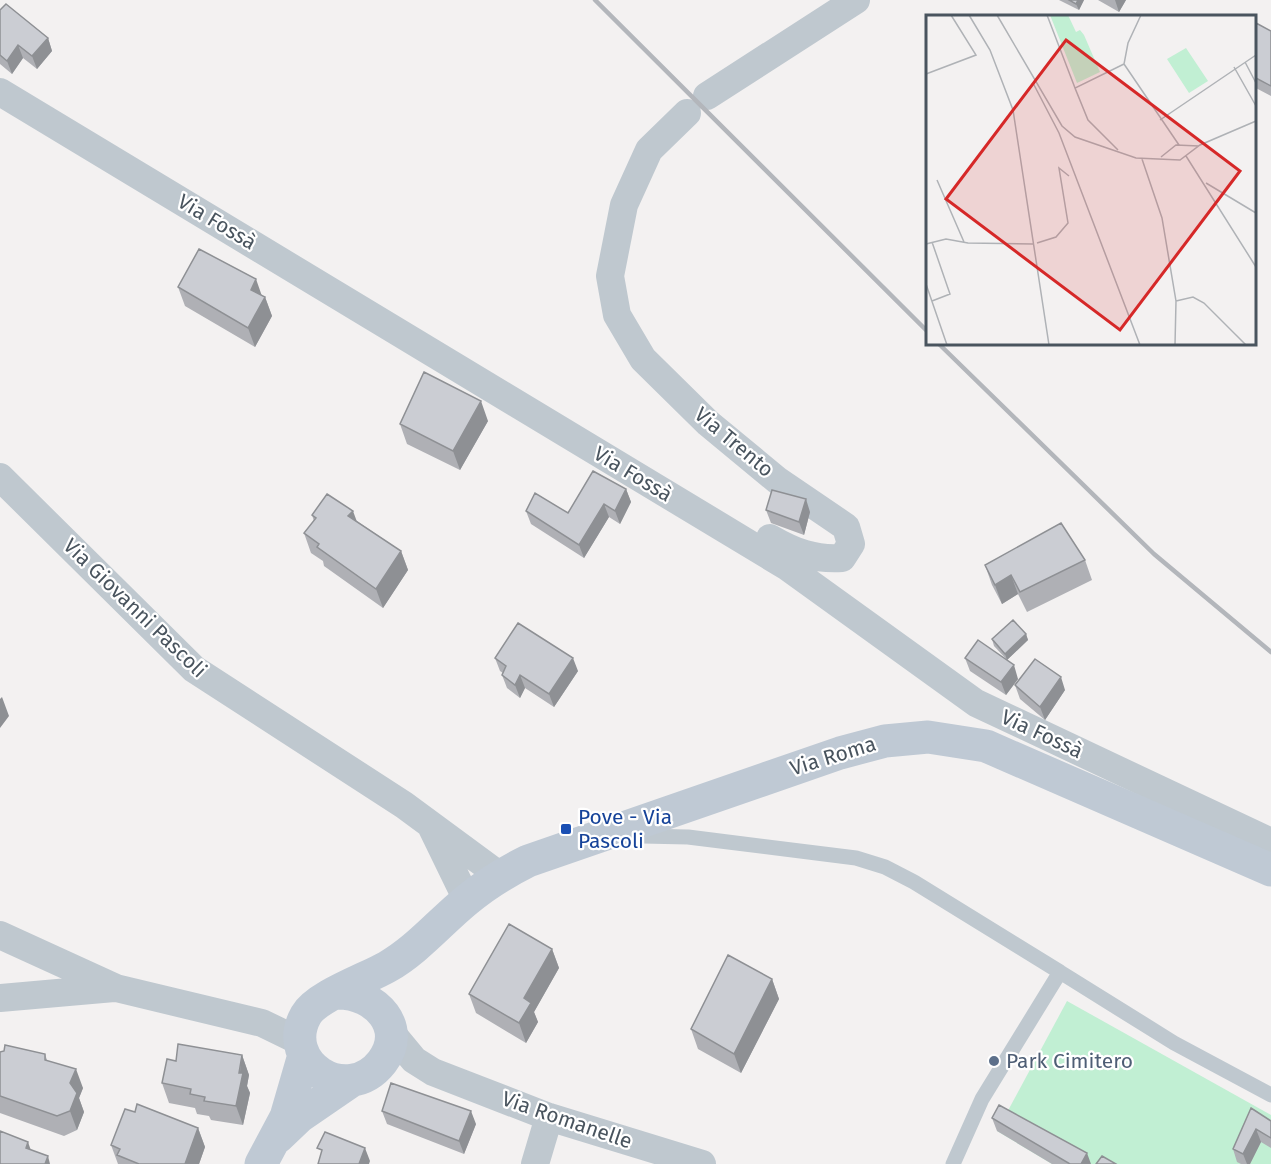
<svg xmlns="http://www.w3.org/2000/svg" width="1271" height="1164" font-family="'Fira Sans',sans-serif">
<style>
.green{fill:#c1efd3}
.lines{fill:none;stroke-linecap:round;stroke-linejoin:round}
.service{stroke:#bfc8cf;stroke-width:15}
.minor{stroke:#bfc8cf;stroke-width:28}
.secondary{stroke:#bfc9d4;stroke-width:33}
.rail{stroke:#b3b6bb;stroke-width:4.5}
.wall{fill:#afb0b5}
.shaded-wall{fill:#8e9094}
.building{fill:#cbcdd3;stroke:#8e9094;stroke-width:1.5}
.transit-dot{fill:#1a4fb4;stroke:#fff;stroke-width:2}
.service-dot{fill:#5c6f8a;stroke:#fff;stroke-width:2}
.labels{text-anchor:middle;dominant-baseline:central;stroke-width:4.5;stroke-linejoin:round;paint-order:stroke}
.street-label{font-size:21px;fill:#49545e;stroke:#fff}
.transit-label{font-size:21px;fill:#164399;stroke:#fff;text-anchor:start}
.service-label{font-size:21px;fill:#4e5e75;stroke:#fff;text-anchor:start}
.inset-road{fill:none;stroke:#afb2b6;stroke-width:1.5}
.view{fill:#d62828;fill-opacity:0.15;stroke:#d62828;stroke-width:3}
.inset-edge{fill:none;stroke:#49545e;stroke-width:3}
</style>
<rect width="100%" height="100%" fill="#f3f1f1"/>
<path class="green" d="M1067 1001 1271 1115V1164H1052L997 1131Z"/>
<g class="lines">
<path class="service" d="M633 827 642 836 688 837 856 858 885 867 914 882 1060 972 982 1099 953 1164
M1060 972 1174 1043 1271 1095"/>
<path class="minor" d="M0 92 786 566 976 703 1271 842
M707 96 856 0
M687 113 649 150 624 205 610 276 617 315 643 359 708 423 777 480 846 527 851 544 842 558C815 560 794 552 770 538
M0 477 194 669 404 805 499 875
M432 828 467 900
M0 935 116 988 262 1023 301 1042
M0 998 114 988
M390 1031 414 1060 433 1072 549 1117 702 1164
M535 1164 549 1117"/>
<path class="secondary" d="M338 993C376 993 408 1028 382 1062 347 1107 279 1063 306 1015 317 996 366 979 387 967 417 950 440 922 467 900 486 884 506 872 528 861L840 753 885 741 928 737 986 746 1271 870
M278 1137 299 1117 350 1082
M261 1164 286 1117 304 1055"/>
<path class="rail" d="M595 0 928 332
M939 344 1154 554 1271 652"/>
</g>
<path class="wall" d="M1059 0H1084L1079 10Z
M1098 0H1126L1119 12Z
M0 10 48 38 52 51 37 69 23 58 12 74 0 64Z
M1254 27 1271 31V96L1254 87Z
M178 287 262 296 265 297 272 316 255 347 185 306Z
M488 421 460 470 407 444 400 424Z
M626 489 631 502 620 524 609 517 584 558 531 524 526 511 568 513Z
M766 510 810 512 804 535 771 523Z
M312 515 357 521 401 551 408 570 383 608 324 566 323 561 311 553 304 533 314 521Z
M1085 560 1092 580 1027 612 1018 594 1002 604 992 585 985 565Z
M1026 634 1028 640 1007 660 994 646 992 639Z
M495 658 578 671 554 707 525 688 520 698 507 688 502 675 503 673 500 671Z
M965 658 1018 679 1006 695 970 671Z
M1015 685 1065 690 1045 720 1020 699Z
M552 949 559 968 534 1012 538 1022 526 1043 476 1013 469 994Z
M772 979 779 999 741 1073 698 1049 691 1029Z
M0 1052 45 1054 47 1060 83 1088 79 1098 84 1112 77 1130 64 1136 0 1113Z
M242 1055 249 1075 247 1086 250 1093 243 1125 211 1120 209 1116 197 1114 195 1108 169 1103 162 1083 176 1061Z
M1251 1108 1271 1121V1148L1261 1142 1250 1164H1241L1237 1162 1233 1149Z
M382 1111 476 1124 464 1154 387 1124Z
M992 1118 1091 1164H1052L997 1131Z
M198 1128 205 1147 199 1164H118L111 1145Z"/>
<path class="shaded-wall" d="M1078 0H1084L1079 10 1076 4Z
M1115 0H1126L1119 12Z
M48 38 52 51 37 69 32 56Z
M18 45 23 58 12 74 7 61Z
M256 279 263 299 251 290Z
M265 297 272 316 255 347 248 328Z
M481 401 488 421 460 470 453 451Z
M626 489 631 502 620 524 615 511Z
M806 499 810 512 804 535 799 522Z
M604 504 609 517 584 558 579 545Z
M353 511 360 530 348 516Z
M401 551 408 570 383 608 376 589Z
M1011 575 1018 594 1002 604 995 585Z
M1026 634 1028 640 1007 660 1005 654Z
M573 658 578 671 554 707 549 694Z
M1014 665 1018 679 1006 695 1001 682Z
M520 675 525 688 520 698 515 685Z
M1061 677 1065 690 1045 720 1040 707Z
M2 697 9 716 0 728V699Z
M552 949 559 968 534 1012 538 1022 526 1043 519 1023 524 998Z
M772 979 779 999 741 1073 734 1054Z
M242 1055 249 1075 247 1086 250 1093 243 1125 236 1106Z
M76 1069 83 1088 79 1098 84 1112 77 1130 70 1111V1083Z
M471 1111 476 1124 464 1154 459 1141Z
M198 1128 205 1147 199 1164H185Z
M1256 1129 1261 1142 1250 1164H1247L1243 1154Z
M28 1142 35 1162 26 1148Z
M365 1148 370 1161 369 1164H359Z
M1087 1153 1091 1164H1081Z
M48 1156 50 1164H45Z"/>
<path class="building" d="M1069 0H1078L1076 4Z
M6 4 48 38 32 56 18 45 7 61 0 55V10Z
M1256 23 1271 31V86L1254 77V27Z
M199 249 256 279 251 290 265 297 248 328 178 287Z
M424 372 481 401 453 451 400 424Z
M593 471 626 489 615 511 604 504 579 545 526 511 535 493 568 513Z
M772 490 806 499 799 522 766 510Z
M327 494 353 511 348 516 401 551 376 589 317 547 319 544 304 533 316 518 312 515Z
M1061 523 1085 560 1020 592 1011 575 995 585 985 565Z
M1013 620 1026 634 1005 654 992 639Z
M518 623 573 658 549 694 520 675 515 685 502 675 506 666 495 658Z
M978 640 1014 665 1001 682 965 658Z
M1035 659 1061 677 1040 707 1015 685Z
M509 924 552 949 524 998 531 1003 519 1023 469 994Z
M728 955 772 979 734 1054 691 1029Z
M178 1044 242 1055 239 1073H243L236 1106 204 1101 205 1097 190 1094 191 1089 162 1083 167 1059 176 1061Z
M5 1045 45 1054V1060L76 1069 70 1083 77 1093 70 1111 57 1116 0 1096V1052L4 1051Z
M391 1083 471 1111 459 1141 382 1111Z
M137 1104 198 1128 185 1164H139L117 1155 120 1149 111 1145 125 1109 135 1112Z
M999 1105 1087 1153 1081 1164H1070L992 1118Z
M1251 1108 1271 1121V1138L1256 1129 1243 1154 1233 1149Z
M0 1131 28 1142 26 1148 48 1156 45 1164H0Z
M325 1132 365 1148 359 1164H318L322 1150 317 1148Z
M1102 1156 1116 1164H1096Z"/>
<rect class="transit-dot" x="560" y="823" width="12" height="12" rx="3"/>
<circle class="service-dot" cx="994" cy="1061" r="6"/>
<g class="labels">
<g class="street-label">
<text transform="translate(217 222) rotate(31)">Via Fossà</text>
<text transform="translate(734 442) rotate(40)">Via Trento</text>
<text transform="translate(633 474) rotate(31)">Via Fossà</text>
<text transform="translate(135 608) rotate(44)">Via Giovanni Pascoli</text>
<text transform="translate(1042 734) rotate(25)">Via Fossà</text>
<text transform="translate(833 756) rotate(-17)">Via Roma</text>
<text transform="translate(567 1120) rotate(19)">Via Romanelle</text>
</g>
<g class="transit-label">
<text x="578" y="817">Pove - Via<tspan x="578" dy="24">Pascoli</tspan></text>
</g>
<g class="service-label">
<text x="1006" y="1061">Park Cimitero</text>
</g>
</g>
<g transform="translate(926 15)">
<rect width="330" height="330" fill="#f3f1f1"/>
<path d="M124 0H142L150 17 154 15 158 20 174 57 151 68ZM260 33 282 66 263 78 241 44Z" fill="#c1efd3"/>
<path class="inset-road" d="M43 0 64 35 87 95 123 330M71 0 136 111 149 122 210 143 254 145 274 130 330 106M121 0 149 73M215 0 202 28 198 49 253 130M319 47 330 68M308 52 330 91M0 59 50 40 25 0M107 68 133 118 214 330M234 105 330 40M192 135 162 105 149 73 198 49M260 141 330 252M235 142 250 130 273 131M216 144 236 203 250 286 249 330M11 165 38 227M280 168 330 198M111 228 130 222 142 208 133 153 143 161M0 229 20 224 42 228 107 229M0 269 21 330M6 286 24 279 6 227M250 286 267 282 278 288 320 330"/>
<path class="view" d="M140 25 314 156 194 315 20 184Z"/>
<rect width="330" height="330" class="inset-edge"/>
</g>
</svg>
